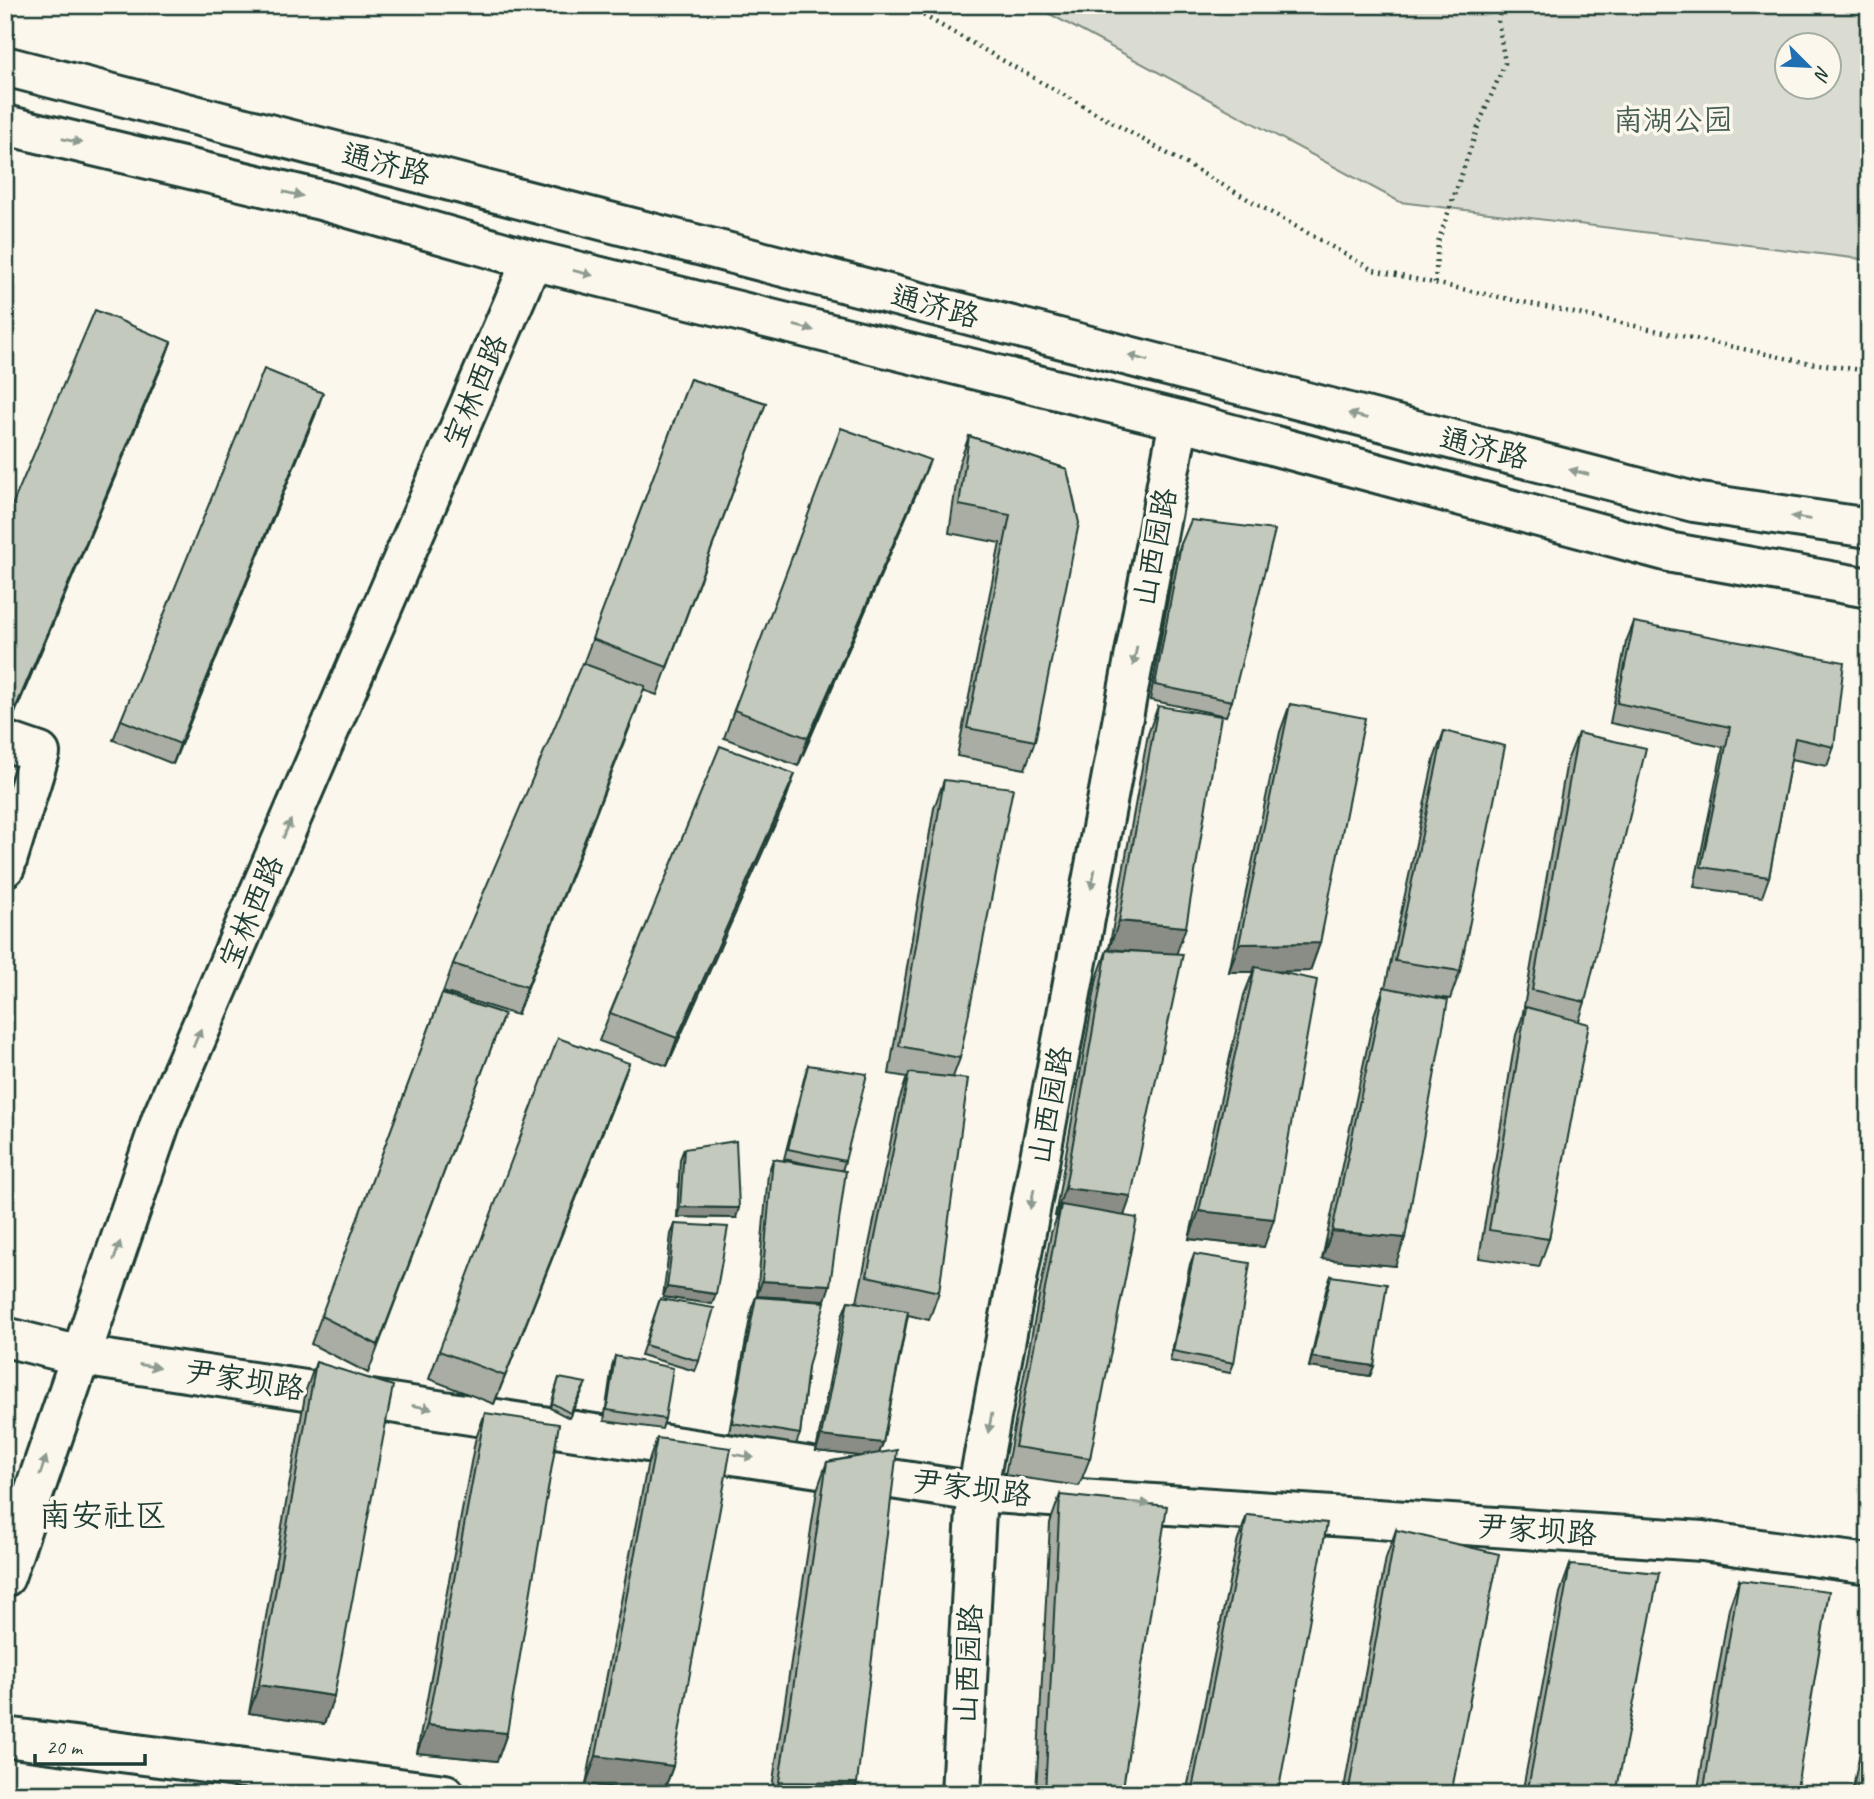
<svg xmlns="http://www.w3.org/2000/svg" width="1874" height="1799" font-family="Caveat,'LXGW WenKai TC',sans-serif">
<style>
.green{fill:#dbdcd1;stroke:#7d8c82;stroke-width:2;fill-rule:evenodd}
.lines{fill:none;stroke-linecap:round;stroke-linejoin:round}
.minor-casing{stroke:#1f3d34;stroke-width:44}
.major-casing{stroke:#1f3d34;stroke-width:44}
.path{stroke:#1f3d34;stroke-width:4.5;stroke-dasharray:2 5;stroke-linecap:butt}
.minor{stroke:#fbf7ec;stroke-width:38}
.major{stroke:#fbf7ec;stroke-width:38}
.wall{fill:#a9ada3;stroke:#1f3d34;stroke-width:2}
.shaded-wall{fill:#898d85;stroke:#1f3d34;stroke-width:2}
.building{fill:#c4c9be;stroke:#1f3d34;stroke-width:2}
.oneway{fill:#8d9a90}
.labels{text-anchor:middle;dominant-baseline:central;stroke-width:7;stroke-linejoin:round;paint-order:stroke}
.park-label{font-size:30px;fill:#455d53;stroke:#fbf7ec}
.street-label{font-size:30px;fill:#1f3d34;stroke:#fbf7ec}
.neighbourhood-label{font-size:32px;fill:#1f3d34;stroke:#fbf7ec}
</style>
<rect width="100%" height="100%" fill="#fbf7ec"/>
<filter id="ink" filterUnits="userSpaceOnUse"><feTurbulence type="fractalNoise" baseFrequency=".0143" numOctaves="2"/><feDisplacementMap in="SourceGraphic" scale="14" xChannelSelector="R" yChannelSelector="G"/><feConvolveMatrix kernelMatrix="1 2 1 2 8 2 1 2 1" color-interpolation-filters="sRGB"/></filter>
<g filter="url(#ink)">
<path class="green" d="M1033 5H1869V260L1400 202ZM1786 46H1828V88H1786Z"/>
<g class="lines">
<defs>
<path id="minor" d="M5 741 40 753 5 867
M5 1337 81 1356 977 1492 1702 1541 1869 1564
M5 1577 162 1118 532 260
M5 1737 445 1794
M961 1794 977 1492 1179 420"/>
<path id="major" d="M5 66 1694 502 1869 528
M5 125 321 200 532 260 1179 420 1673 553 1869 588"/>
</defs>
<use href="#minor" class="minor-casing"/>
<use href="#major" class="major-casing"/>
<path class="path" d="M905 5 1373 270 1804 362 1869 371
M1435 283 1438 242 1479 124 1505 63 1498 21 1501 5"/>
<use href="#minor" class="minor"/>
<use href="#major" class="major"/>
</g>
<path class="wall" d="M171 342 164 361 9 727 5 726V522Z
M690 379 766 403 657 695 643 690 517 1015 443 992 453 964 583 664Z
M316 413 173 764 113 740 121 720Z
M969 436 1067 469 1035 741 1025 769 957 756 1000 543 949 533 959 464Z
M919 487 798 766 724 738 734 710Z
M1181 544 1232 701 1226 716 1150 700 1175 559Z
M1634 622 1834 747 1827 766 1791 759 1769 877 1762 897 1694 887 1723 747 1610 723 1626 642Z
M1290 704 1320 943 1310 971 1278 972 1264 1247 1189 1239 1244 995 1253 972H1229L1280 732Z
M1158 706 1176 954 1124 1216 1090 1458 1079 1486 1005 1475 1051 1233 1057 1217 1055 1216 1097 978 1107 950 1142 952 1109 949 1148 734Z
M1444 731 1460 971 1450 999 1436 997 1395 1266 1322 1259 1374 1015 1384 987 1385 988 1434 759Z
M1578 733 1585 1002 1579 1021 1549 1239 1539 1267 1479 1258 1516 1035 1522 1018 1567 761Z
M944 780 960 1058 953 1077 939 1292 929 1320 908 1315 883 1443 879 1453 854 1794H771L817 1490 827 1462 859 1456 816 1451 842 1316 848 1301 857 1302 899 1101 907 1077 889 1074 934 808Z
M785 802 667 1066 599 1041 610 1013Z
M442 994 504 1014 368 1373 311 1344Z
M808 1065 845 1161 842 1171 825 1300 757 1296 768 1174 773 1159 822 1167 784 1159 805 1075Z
M619 1091 494 1404 429 1379 439 1351Z
M684 1149 736 1218 677 1217 680 1159Z
M675 1224 716 1294 712 1304 663 1297 671 1234Z
M1194 1254 1234 1363 1230 1373 1170 1361 1190 1264Z
M1331 1276 1374 1366 1370 1376 1309 1367 1327 1286Z
M756 1297 808 1367 800 1434 796 1444 729 1433 752 1307Z
M660 1299 699 1361 695 1371 641 1355Z
M615 1356 665 1419 662 1429 604 1421 612 1366Z
M316 1362 334 1696 324 1724 249 1713 306 1390Z
M559 1378 584 1388 569 1418 550 1408Z
M485 1413 507 1733 497 1761 417 1753 475 1441Z
M657 1438 673 1766 663 1794 586 1784 647 1466Z
M1060 1495 1122 1794H1036L1050 1523Z
M1247 1515 1278 1794H1186L1237 1543Z
M1396 1530 1451 1794H1343L1386 1558Z
M1570 1565 1616 1794H1522L1560 1593Z
M1739 1580 1796 1794H1697L1729 1608Z
M1869 1704V1794H1852Z"/>
<path class="shaded-wall" d="M171 342 164 361 9 727 16 707Z
M323 393 316 413 173 764 180 744Z
M930 460 919 487 798 766 808 738Z
M645 686 635 714 517 1015 527 987Z
M795 774 785 802 667 1066 677 1038Z
M1119 921 1186 927 1176 955 1109 949Z
M1320 943 1310 971 1253 972 1255 967 1253 972H1229L1239 944Z
M629 1063 619 1091 494 1404 505 1376Z
M1065 1188 1131 1196 1121 1224 1061 1205 1057 1217 1055 1216Z
M680 1207 739 1208 736 1218 677 1217Z
M1199 1211 1274 1219 1264 1247 1189 1239Z
M1332 1231 1405 1238 1395 1266 1322 1259Z
M762 1281 830 1285 825 1300 757 1296Z
M667 1287 716 1294 712 1304 663 1297Z
M1312 1357 1374 1366 1370 1376 1309 1367Z
M821 1436 883 1443 877 1458 816 1451Z
M259 1685 334 1696 324 1724 249 1713Z
M427 1725 507 1733 497 1761 417 1753Z
M596 1756 673 1766 663 1794 586 1784Z
M779 1782 857 1783 854 1794H774Z"/>
<path class="building" d="M95 310 171 342 16 707 5 703V522Z
M264 369 323 393 180 744 121 720Z
M690 379 766 403 667 667 592 639Z
M841 428 930 460 808 738 734 710Z
M969 436 1067 469 1079 523 1035 741 967 728 1010 515 959 505Z
M1191 520 1275 530 1232 701 1155 685 1181 544Z
M1634 622 1844 662 1834 747 1795 738 1769 877 1701 867 1730 727 1617 703Z
M582 663 645 686 527 987 453 964Z
M1290 704 1365 718 1320 943 1239 944Z
M1158 706 1221 716 1186 927 1119 921Z
M1444 731 1505 746 1460 971 1395 961Z
M1578 733 1646 748 1585 1002 1532 990Z
M720 746 795 774 677 1038 610 1013Z
M944 780 1013 788 960 1058 899 1046Z
M1107 950 1183 954 1131 1196 1065 1188Z
M1255 967 1317 980 1274 1219 1199 1211Z
M1384 987 1448 1000 1405 1238 1332 1231Z
M442 994 504 1014 378 1345 321 1316Z
M1526 1007 1589 1024 1549 1239 1489 1230Z
M558 1038 629 1063 505 1376 439 1351Z
M808 1065 867 1074 845 1161 788 1149Z
M909 1073 968 1079 939 1292 867 1276Z
M736 1141 739 1208 680 1207 684 1149Z
M773 1159 846 1171 830 1285 762 1281Z
M1061 1205 1137 1218 1090 1458 1015 1447Z
M675 1224 728 1227 716 1294 667 1287Z
M1194 1254 1250 1263 1234 1363 1173 1351Z
M1331 1276 1387 1284 1374 1366 1312 1357Z
M756 1297 825 1302 808 1367 800 1434 732 1423Z
M660 1299 714 1308 699 1361 645 1345Z
M848 1301 908 1311 883 1443 821 1436Z
M615 1356 673 1368 665 1419 607 1410Z
M316 1362 393 1386 334 1696 259 1685Z
M559 1378 586 1383 570 1413 552 1403Z
M485 1413 559 1424 507 1733 427 1725Z
M657 1438 731 1448 673 1766 596 1756Z
M897 1450 857 1783 779 1782 827 1462Z
M1060 1495 1167 1506 1122 1794H1045Z
M1247 1515 1327 1523 1278 1794H1191Z
M1396 1530 1499 1554 1451 1794H1348Z
M1570 1565 1659 1573 1616 1794H1527Z
M1739 1580 1829 1591 1796 1794H1703Z
M1869 1731V1794H1857Z"/>
<defs><path id="oneway-solid" d="M-6-.8H1V-3.2L6.5 0L1 3.2V.8H-6Z" transform="scale(1.75)"/></defs>
<g class="oneway">
<use href="#oneway-solid" transform="translate(72 141) rotate(13)"/>
<use href="#oneway-solid" transform="translate(293 194) rotate(13)"/>
<use href="#oneway-solid" transform="translate(583 273) rotate(14)"/>
<use href="#oneway-solid" transform="translate(804 328) rotate(14)"/>
<use href="#oneway-solid" transform="translate(1138 358) rotate(-165)"/>
<use href="#oneway-solid" transform="translate(1358 416) rotate(-165)"/>
<use href="#oneway-solid" transform="translate(1579 472) rotate(-166)"/>
<use href="#oneway-solid" transform="translate(1801 518) rotate(-171)"/>
<use href="#oneway-solid" transform="translate(1135 656) rotate(101)"/>
<use href="#oneway-solid" transform="translate(287 829) rotate(-67)"/>
<use href="#oneway-solid" transform="translate(1093 879) rotate(101)"/>
<use href="#oneway-solid" transform="translate(197 1038) rotate(-67)"/>
<use href="#oneway-solid" transform="translate(1032 1199) rotate(101)"/>
<use href="#oneway-solid" transform="translate(117 1251) rotate(-71)"/>
<use href="#oneway-solid" transform="translate(149 1366) rotate(9)"/>
<use href="#oneway-solid" transform="translate(422 1407) rotate(9)"/>
<use href="#oneway-solid" transform="translate(990 1423) rotate(101)"/>
<use href="#oneway-solid" transform="translate(744 1456) rotate(9)"/>
<use href="#oneway-solid" transform="translate(43 1466) rotate(-71)"/>
<use href="#oneway-solid" transform="translate(1140 1503) rotate(4)"/>
</g>
</g>
<g class="labels">
<g class="park-label">
<text x="1673" y="120">南湖公园</text>
</g>
<g class="street-label">
<text transform="translate(386 164) rotate(14)">通济路</text>
<text transform="translate(935 306) rotate(15)">通济路</text>
<text transform="translate(475 391) rotate(-67)">宝林西路</text>
<text transform="translate(1484 448) rotate(14)">通济路</text>
<text transform="translate(1155 547) rotate(-79)">山西园路</text>
<text transform="translate(251 912) rotate(-67)">宝林西路</text>
<text transform="translate(1050 1105) rotate(-79)">山西园路</text>
<text transform="translate(245 1380) rotate(9)">尹家坝路</text>
<text transform="translate(972 1488) rotate(7)">尹家坝路</text>
<text transform="translate(1537 1530) rotate(4)">尹家坝路</text>
<text transform="translate(968 1664) rotate(-87)">山西园路</text>
</g>
<g class="neighbourhood-label">
<text x="103" y="1515">南安社区</text>
</g>
</g>
<rect width="1874" height="1799" fill="none" stroke="#fbf7ec" stroke-width="28"/>
<rect x="14" y="14" width="1846" height="1771" fill="none" stroke="#1f3d34" stroke-width="2.5" filter="url(#ink)"/>
<g transform="translate(1808 66) rotate(114)"><circle r="33" fill="#fbf7ec" stroke="#a3ada2" stroke-width="2"/>
<path d="M0-5L12 26L0 18L-12 26Z" fill="#1f6fb2"/>
<text y="-10" font-size="19" font-weight="bold" text-anchor="middle" fill="#1f3d34">N</text>
</g>
<path d="M35 1754v10h110v-10" fill="none" stroke="#1f3d34" stroke-width="3.5"/>
<text x="46" y="1754" font-size="21" fill="#1f3d34" stroke="#fbf7ec" stroke-width="5" paint-order="stroke">20 m</text>
</svg>
